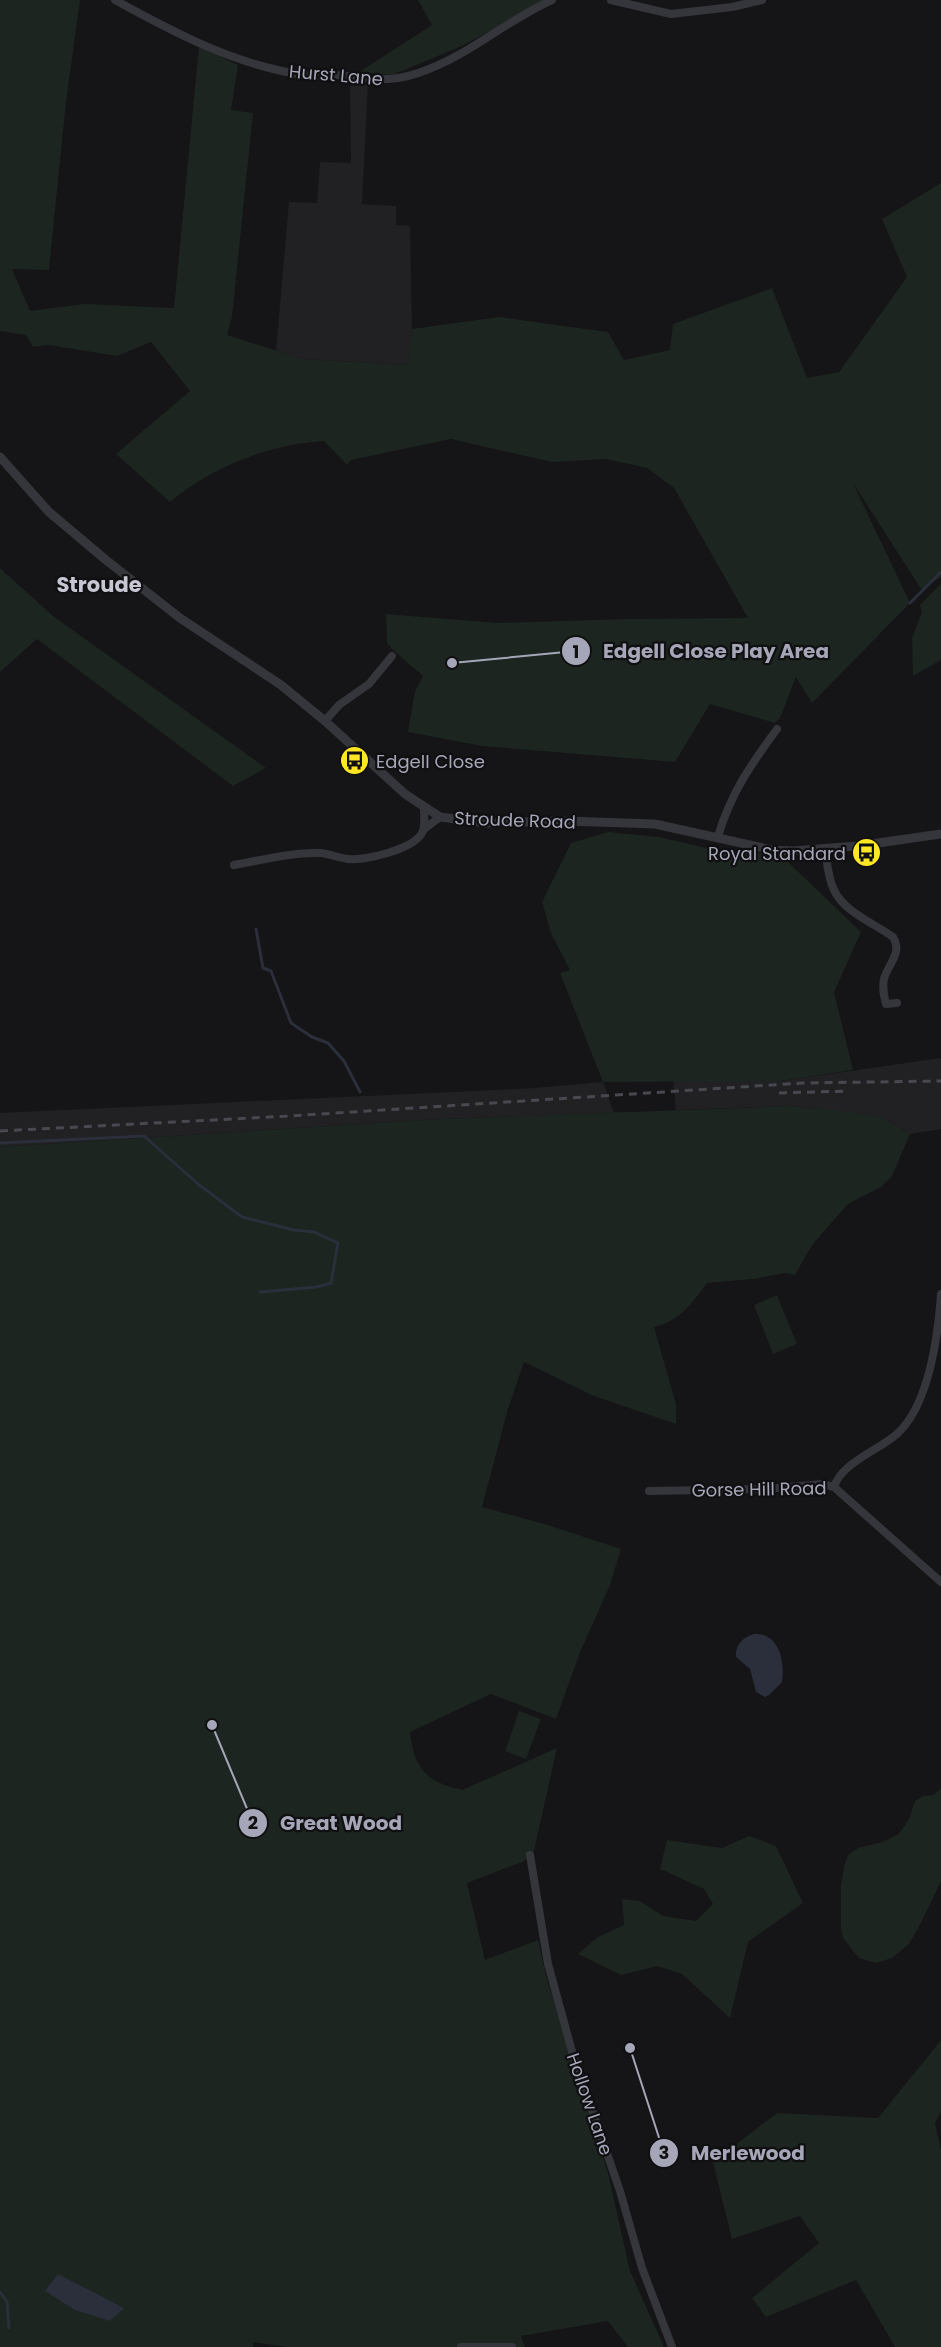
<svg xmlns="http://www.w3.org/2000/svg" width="941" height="2347" font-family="Poppins,sans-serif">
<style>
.built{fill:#212023}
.green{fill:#1c251f}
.water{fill:#2a2f3b}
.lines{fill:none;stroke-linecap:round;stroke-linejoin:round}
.stream{stroke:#2a2f3b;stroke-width:3}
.minor{stroke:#35353c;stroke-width:8}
.tertiary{stroke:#35353c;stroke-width:9}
.rail{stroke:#484851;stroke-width:3;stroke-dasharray:8 6;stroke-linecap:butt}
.labels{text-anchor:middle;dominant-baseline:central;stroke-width:4.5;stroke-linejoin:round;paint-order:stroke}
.street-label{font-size:18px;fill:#a5a6b8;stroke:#100f11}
.poi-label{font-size:18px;fill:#a5a6b8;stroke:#100f11;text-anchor:start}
.quarter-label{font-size:21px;font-weight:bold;fill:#c6c7d3;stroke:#100f11}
.leader{fill:none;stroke:#a5a6b8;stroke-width:2}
.callout-dot{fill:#a5a6b8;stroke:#100f11;stroke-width:2}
.mark-label{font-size:18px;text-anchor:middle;font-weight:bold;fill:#111}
.callout-label{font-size:20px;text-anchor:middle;font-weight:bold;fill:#a5a6b8;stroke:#100f11;stroke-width:4.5;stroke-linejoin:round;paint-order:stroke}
</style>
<rect width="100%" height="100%" fill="#151416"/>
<path class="built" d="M368 84 362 204 396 206V225L410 226 412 329 409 365 303 359 276 351 289 202 317 203 320 162 351 163 350 86Z
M941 1058V1129L910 1134 881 1117 813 1108 789 1106 676 1110 673 1081H781Z
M603 1082 614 1113 441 1119 0 1147V1113L535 1088Z"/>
<path class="green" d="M0 0H80L66 102 49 270 12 269 30 311 84 304 174 308 199 46 238 65 231 110 253 113 232 317 227 335 303 359 408 365 412 329 499 317 608 332 624 360 670 350 673 324 772 288 807 378 839 372 907 277 882 219 941 183V577L921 589 853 483 910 603 812 703 796 677 780 718 775 723 710 704 675 762 482 746 408 732 415 691 423 676 393 650 387 643 386 614 497 623 626 619 748 618 674 488 647 468 606 459 552 462 451 439 351 460 347 465 324 441C270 444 212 467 170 502L116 454 190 391 151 342 117 356 48 345 33 347 26 335 0 331Z
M418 0H548L462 46 392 75 359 72 432 25Z
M0 568 53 616 266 768 233 786 37 639 0 672Z
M941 584V660L913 676 912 638 922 612 920 605Z
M608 832 659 837 707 848 776 855 784 858 861 932 834 992 853 1070 781 1081 603 1082 560 973 570 970 551 933 542 902 571 843Z
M789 1106 836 1110 881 1117 910 1134 892 1176 881 1187 848 1204 812 1245 795 1275 785 1273 754 1279 707 1283C693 1303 678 1322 654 1327L676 1404V1424L594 1396 524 1362 508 1409 482 1507 548 1525 621 1549 610 1585 581 1650 556 1719 491 1694 410 1732C414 1768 426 1782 462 1790L557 1748 533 1855 522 1862 467 1883 485 1960 538 1940 546 1976 608 2173 630 2271 664 2347H628L608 2321 521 2336 525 2347H287L253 2342V2347H0V1147L441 1119Z
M777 1295 797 1344 773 1354 754 1305Z
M519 1711 541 1719 526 1759 505 1751Z
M941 1788V1881L921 1923 909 1944 892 1958 876 1963 859 1958 843 1938 841 1928V1884L844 1867 848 1855 858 1848 882 1842 899 1834 909 1819 915 1801 923 1796 934 1795Z
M749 1836 776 1846 803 1903 748 1942 730 2018 682 1974 657 1966 621 1975 578 1954 598 1937 624 1925 622 1899 640 1901 663 1916 696 1921 713 1904 704 1889 660 1869 667 1840 722 1848Z
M941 2040V2111L935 2123 941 2151V2347H895L856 2280 766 2317 752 2298 819 2243 800 2216 732 2239 713 2162 777 2113 878 2118Z"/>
<path class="water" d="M754 1634C780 1633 785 1662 782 1682L769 1695 765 1697 756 1692 750 1669 736 1657C735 1645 743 1637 754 1634Z
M58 2274 124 2308 110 2321 75 2310 45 2291Z"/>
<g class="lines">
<path class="stream" d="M910 603 941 572
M256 929 263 968 271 971 291 1023 312 1037 328 1043 344 1061 360 1092
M0 1143 144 1136 198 1184 242 1217 294 1230 314 1232 338 1243 331 1283 317 1287 260 1292
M0 2292 7 2302 9 2328"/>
<path class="minor" d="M115 0C175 33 235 65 304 75 314 77 325 75 336 75 375 78 390 85 429 69 473 52 509 19 552 0
M611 0 671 14 732 7 762 0
M325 721 339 705 369 684 392 656
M424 829 440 817
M718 836C732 791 750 766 777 729
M825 849C827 862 828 878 834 890 844 912 874 923 893 937 903 953 888 964 884 979 882 988 884 996 886 1004L897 1003
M234 865C262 860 292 852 321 853 330 854 339 858 348 859 365 861 416 849 423 831 425 824 424 815 424 808
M834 1487C841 1463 879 1450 897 1434 930 1404 938 1335 941 1294
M649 1491 766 1489 822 1484 834 1487 941 1582
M530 1855 548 1964 573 2055 620 2191 642 2268 672 2347
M461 2347H512"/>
<path class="tertiary" d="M0 457 49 512 106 560 180 618 281 685 325 721 405 794 440 817 486 823 565 821 655 824 772 850 793 851 857 846 941 834"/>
<path class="rail" d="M779 1093 848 1091
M0 1131 290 1116 803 1083 941 1081"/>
</g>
<defs>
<symbol id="bus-disc" viewBox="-11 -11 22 22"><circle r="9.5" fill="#ffe724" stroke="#100f11"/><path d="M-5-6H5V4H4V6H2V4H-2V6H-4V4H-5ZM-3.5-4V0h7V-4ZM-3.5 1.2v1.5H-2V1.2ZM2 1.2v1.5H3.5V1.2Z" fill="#111"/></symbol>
</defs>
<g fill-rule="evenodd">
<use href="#bus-disc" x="338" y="744" width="33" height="33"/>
<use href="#bus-disc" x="850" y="836" width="33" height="33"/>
</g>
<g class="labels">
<g class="street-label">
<text transform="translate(336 75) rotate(5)">Hurst Lane</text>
<text transform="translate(515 820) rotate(2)">Stroude Road</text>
<text transform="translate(759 1489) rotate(-1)">Gorse Hill Road</text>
<text transform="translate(590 2104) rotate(71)">Hollow Lane</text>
</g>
<g class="poi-label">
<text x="376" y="761">Edgell Close</text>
<text x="846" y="853" text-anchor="end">Royal Standard</text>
</g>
<g class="quarter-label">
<text x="99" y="584">Stroude</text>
</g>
</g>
<path class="leader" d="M452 663L576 651M212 1725L253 1823M630 2048L664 2153"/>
<g class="callout-dot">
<circle cx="452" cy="663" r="6"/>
<circle cx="212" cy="1725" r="6"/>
<circle cx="630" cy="2048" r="6"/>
<circle cx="576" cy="651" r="15"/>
<circle cx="253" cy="1823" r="15"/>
<circle cx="664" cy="2153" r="15"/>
</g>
<g class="mark-label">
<text x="576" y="658">1</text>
<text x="253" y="1829">2</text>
<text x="664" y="2159">3</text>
</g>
<g class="callout-label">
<text x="716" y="658">Edgell Close Play Area</text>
<text x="341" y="1830">Great Wood</text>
<text x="748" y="2160">Merlewood</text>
</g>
</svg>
